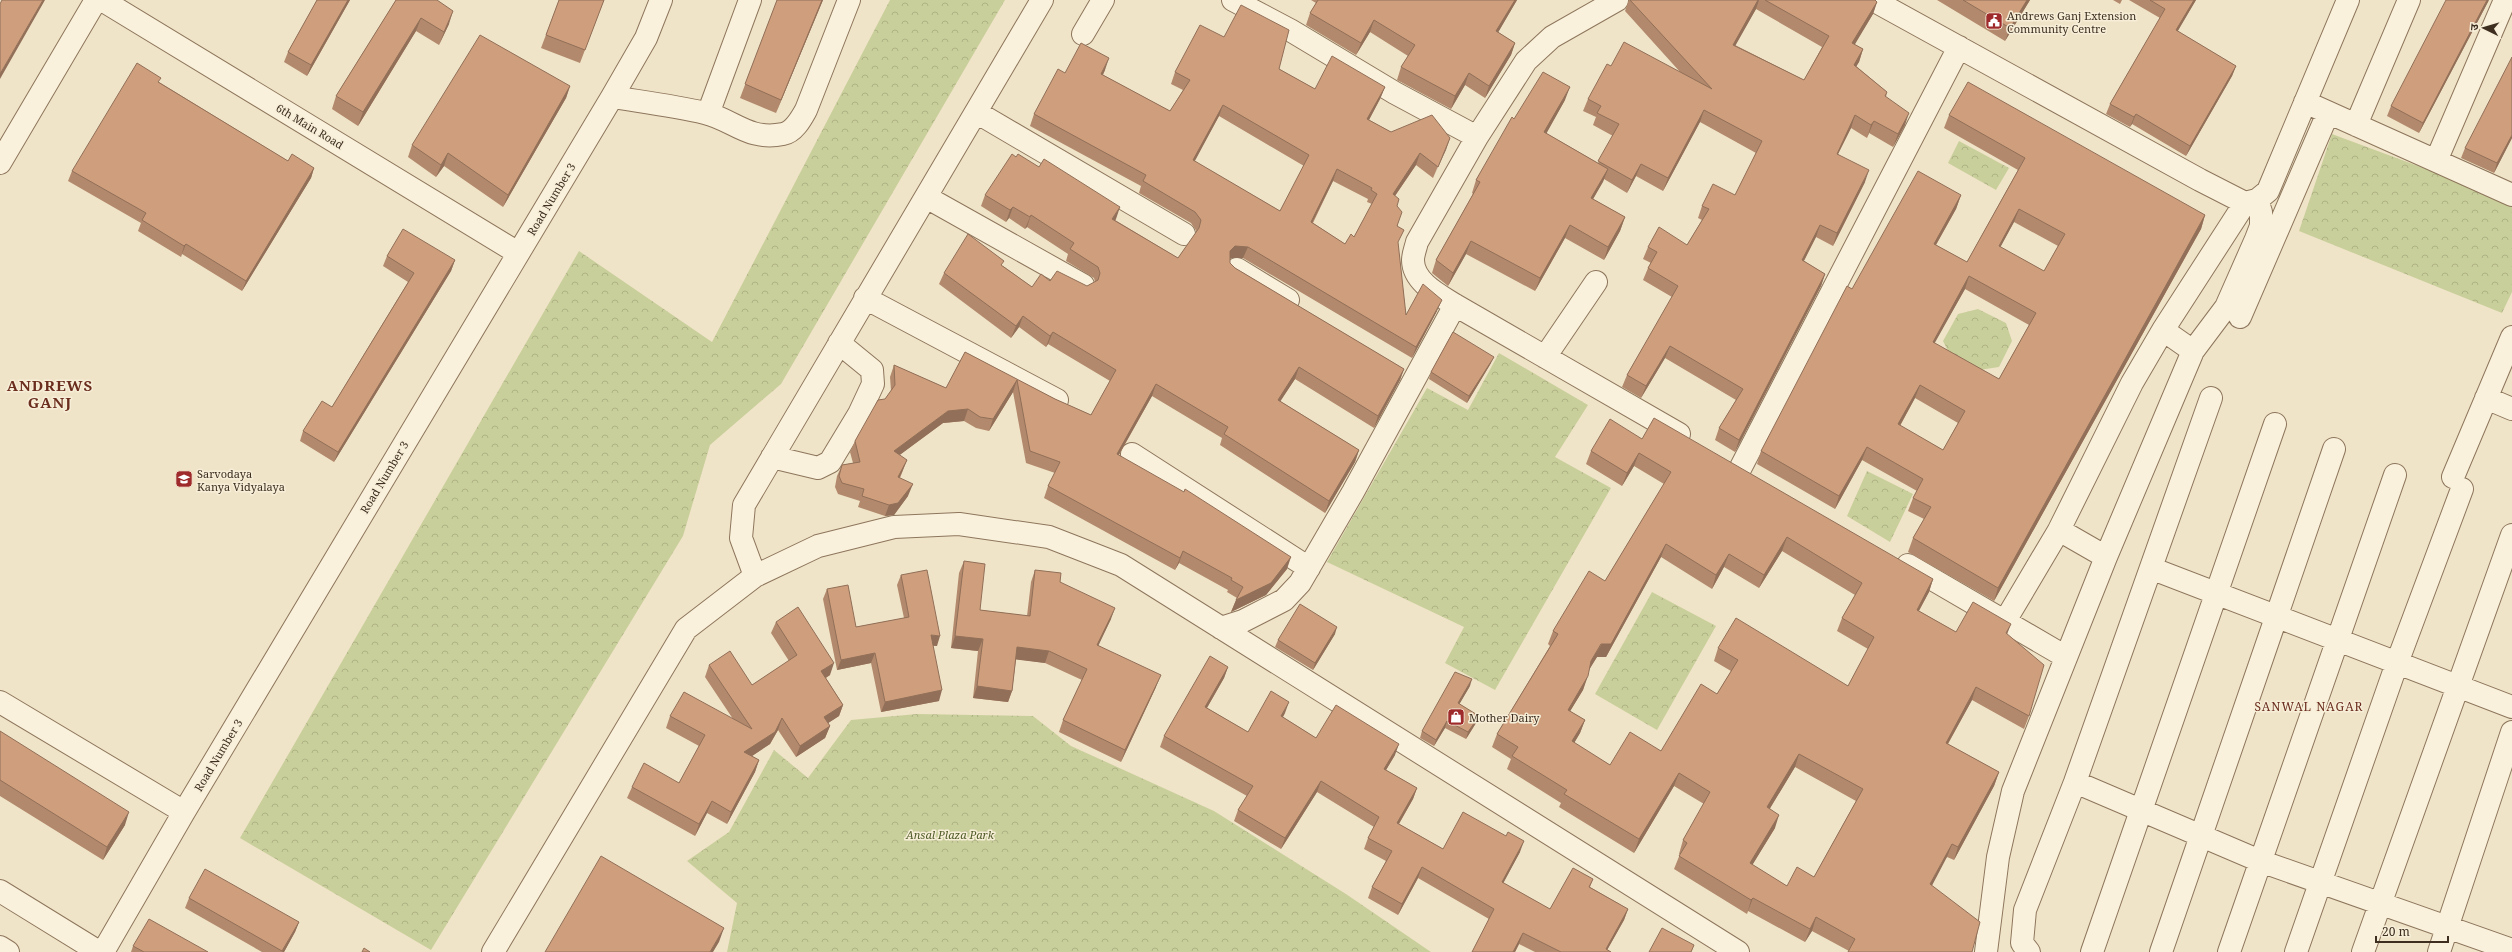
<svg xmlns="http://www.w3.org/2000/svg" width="2512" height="952" font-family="'Noto Serif','Noto Sans Devanagari',serif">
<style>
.park{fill:url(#park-crowns)}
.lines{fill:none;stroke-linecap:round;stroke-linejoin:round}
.minor-casing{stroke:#8d765c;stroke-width:24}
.minor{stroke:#faf1dc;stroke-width:22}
.wall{fill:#b2896c;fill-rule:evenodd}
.shaded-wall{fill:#916f58}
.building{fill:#cf9f7d;stroke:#916f58;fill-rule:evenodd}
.labels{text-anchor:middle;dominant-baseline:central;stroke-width:3;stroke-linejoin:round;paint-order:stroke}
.poi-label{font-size:11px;fill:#3d2e20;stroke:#f7eed8;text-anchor:start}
.street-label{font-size:11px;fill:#3d2e20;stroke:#f7eed8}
.park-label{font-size:11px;font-style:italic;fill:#4d5a26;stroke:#f7eed8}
.neighbourhood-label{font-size:12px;letter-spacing:1px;fill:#6b2e1e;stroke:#f7eed8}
.district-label{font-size:15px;font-weight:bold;letter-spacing:1px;fill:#6b2e1e;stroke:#f7eed8}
</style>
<defs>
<pattern id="park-crowns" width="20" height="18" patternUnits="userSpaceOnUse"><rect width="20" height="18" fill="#c9cf9b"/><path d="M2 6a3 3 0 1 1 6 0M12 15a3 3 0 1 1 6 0" fill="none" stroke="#aeb285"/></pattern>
</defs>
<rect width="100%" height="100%" fill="#f0e4c8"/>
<path class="park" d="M890 0H1005L781 384 710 445 683 536 431 950 240 838 579 251 712 342Z
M2332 134 2512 201V292L2502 313 2299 231Z
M1959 141 2009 168 1996 190 1948 163Z
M1978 309 2006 323 2012 341 1999 367 1979 370 1952 359 1943 341 1958 314Z
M1499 353 1588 405 1555 457 1611 488 1495 690 1445 663 1464 627 1327 562 1427 388 1468 410Z
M1867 471 1913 494 1890 542 1847 516Z
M1652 592 1716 626 1657 730 1595 694Z
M917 714 1033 716 1071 746 1214 811 1346 894 1431 952H727L737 903 687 861 729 832 774 750 808 778 851 720Z"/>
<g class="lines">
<defs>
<path id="minor" d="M102 0 518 253
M1233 0 1290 30 1395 93 1477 137
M1617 0 1552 37 1526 61 1477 137 1417 242C1416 247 1413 254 1413 260 1413 282 1439 295 1455 305L1679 434
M1873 0 2200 180 2245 203 2257 200 2261 212V226L2256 239 2226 307 2193 351 2106 557 2013 791 1998 857 1986 952
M1083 34 1103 0
M612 97C643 102 675 106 705 113 734 120 748 141 783 134 794 132 801 119 806 110L849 0
M2305 102 2512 195
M976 112 1184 234
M708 114 750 0
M2356 125 2409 0
M2436 161 2505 0
M0 163 96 0
M926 197 1083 285
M2257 200 2268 191 2348 0
M1237 269 1288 300
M865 298 1057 400
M2240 317 2328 113
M2163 330 2245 203
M1545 357 1596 282
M2486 398 2512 409
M1132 454 1309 568
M772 457 818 468 830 462 859 414 873 384 872 370 839 343
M1740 469 1959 47
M2453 477 2512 337
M2106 557 2059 530 2132 383 2163 330 2193 351
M1908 565 2066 657
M2153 569 2512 707
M755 576 741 538 744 505 1042 0
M2005 621 2059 530
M1221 628 1243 621 1284 600 1300 583 1353 492 1455 305
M0 702 184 812
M2075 782 2260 861 2512 950
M0 891 99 952
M0 947 8 952
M103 952 184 812 612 97 646 38 661 0
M493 952 686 629 755 576 818 546 894 527 959 524 1049 537 1121 565 1738 952
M2029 952 2022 943 2025 910 2075 782 2211 398
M2092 952 2275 424
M2161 952 2334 449
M2229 952 2395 475
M2296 952 2397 663 2462 489
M2363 952 2512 535
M2439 952 2512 732"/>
</defs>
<use href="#minor" class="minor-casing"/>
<use href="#minor" class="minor"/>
</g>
<path class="wall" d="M317 0H350L307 76 284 62 288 52Z
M396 0 449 24 439 45 416 31 358 126 332 109 336 96Z
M559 0H604L580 63 541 48Z
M777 0H823L776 113 740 98Z
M1311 0H1517L1498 32 1515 43 1511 55 1485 98 1465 85 1451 109 1397 80 1401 67 1408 56 1370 32 1356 55 1306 25 1310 13 1316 3Z
M1629 0H1875L1877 2 1873 14 1854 44 1863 49 1859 62 1856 66 1887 92 1886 97 1905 125 1893 147 1869 133 1867 138 1851 128 1838 154 1865 182 1833 246 1816 237 1804 261 1825 274 1821 286 1735 452 1715 440 1719 428 1736 400 1665 358 1641 398 1622 387 1627 375 1672 297 1643 280 1648 268 1651 263 1643 259 1648 247 1687 245 1702 220 1698 218 1702 206 1735 195 1756 153 1700 122 1663 191 1636 176 1627 193 1604 179 1593 199 1625 217 1620 231 1604 260 1565 238 1535 291 1466 254 1448 286 1432 273 1436 260 1473 194 1472 193 1476 180 1514 119 1565 100 1546 133 1598 163 1613 136 1593 125 1596 117 1583 111 1588 99 1611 66 1681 73 1625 11ZM1756 9 1822 47 1804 80 1735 45Z
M1937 0H2030L2005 41Z
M2113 0H2122L2120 4Z
M2129 0H2196L2177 31 2236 66 2232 76 2186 156 2132 124 2130 127 2106 114 2110 104 2160 18Z
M2489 0 2419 133 2387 116 2391 106Z
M1279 69 1315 89 1385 87 1380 99 1369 120 1391 132 1450 138 1433 178 1416 165 1395 196 1397 206 1398 244 1406 315 1437 311 1412 358 1243 258H1231L1230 259V263L1235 268 1404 369 1400 380 1374 428 1295 379 1280 401 1359 450 1355 462 1325 513 1220 445 1222 438 1152 396 1119 455 1287 569 1266 595 1231 612 1237 598 1227 592 1228 590 1179 563 1175 570 1044 498 1048 486 1055 473 1026 463 1013 392 989 431 976 428 964 421 943 423 899 455 907 460 900 478 908 496 894 515 885 516 858 507 860 501 838 494 835 487 837 476 842 465 853 463 850 452 855 441 891 391 890 377 894 365 946 388 965 352 1055 399 1091 415 1110 381 1048 344 1046 347 1019 327 1011 338 939 284 944 273 1003 266 1032 287 1050 281 1087 286 1095 282 1094 278 1066 261 1068 254 1027 227 1025 229 1009 218 1006 222 981 206 985 195 1116 219 1115 220 1178 258 1197 232 1191 223 1139 193 1141 186 1030 126 1034 114 1065 73 1105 70 1103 75 1170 111 1183 90 1171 84 1175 72ZM1219 116 1304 166 1280 211 1194 161ZM1333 181 1368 199 1367 202 1372 204 1354 237 1345 244 1313 223Z
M159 82 288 161 314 168 311 178 242 291 182 254 181 257 138 231 141 223 68 181 72 171Z
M570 86 566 98 503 207 444 166 436 177 408 157 412 145Z
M1949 115 2205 215 2201 229 1994 601 1908 552 1913 538 1924 519 1908 511 1913 498 1917 491 1862 460 1835 509 1757 464 1761 451 1852 289 1961 195 1956 209 1936 245 1967 262 2018 170 1944 128ZM2014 222 2058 246 2044 271 2000 247ZM1965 289 2029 325 1999 379 1934 343ZM1915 398 1958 423 1943 450 1900 426Z
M2512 138 2494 173 2461 158 2465 148Z
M387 256 455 260 451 271 334 462 300 441 303 431 332 407 408 282 383 266Z
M1491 363 1467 403 1429 379 1431 372Z
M1642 439 1933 579 1929 592 1919 611 1956 632 2007 634 2029 716 2024 729 1972 700 1948 744 1999 772 1994 786 1954 860 1947 857 1849 951 1812 931 1805 942 1748 911 1747 914 1674 869 1680 854H1679L1683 840 1704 804 1674 786 1634 853 1559 807 1561 803 1507 769 1511 759 1492 747 1497 734 1550 646 1548 644 1553 631 1605 581 1664 484 1634 466 1622 486 1586 464 1591 451ZM1782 551 1855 595 1842 618 1837 631 1868 649 1848 686 1718 648 1714 661 1731 671 1717 694 1661 751 1610 765 1574 743 1580 733 1585 720 1570 711 1583 690 1589 669 1597 657H1606L1661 557 1712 589 1724 567 1759 588ZM1795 767 1856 801 1814 877 1787 886 1752 865 1775 828 1770 808Z
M964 561 980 610 1027 616 1031 582 1035 570 1060 582 1111 619 1098 645 1156 687 1121 762 1059 732 1063 720 1082 680 1045 663 1016 659 1012 691 1008 702 973 698 978 651 951 648 959 573Z
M901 575 937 646H933L939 701 881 712 871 663 837 670 823 599 827 589 856 627 904 618 897 585Z
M776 622 830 675 826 678 843 705 839 716 828 723 830 726 825 738 796 757 778 730 770 744 752 756 759 760 755 772 727 824 707 813 695 836 627 798 632 787 679 783 699 746 666 728 670 716 733 719 705 677 709 665 752 685 789 661 771 633Z
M1335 634 1313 670 1275 647 1278 640Z
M1228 667 1224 678 1207 708 1248 732 1285 713 1283 717 1316 738 1395 755 1386 770 1417 788 1413 799 1399 824 1443 849 1520 852 1503 883 1550 909 1593 879 1590 887 1628 909 1624 920 1607 950 1611 952H1535L1519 944 1515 952H1472L1489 919 1418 878 1398 915 1368 898 1372 887 1386 861 1364 849 1368 838 1374 827 1317 792 1281 849 1234 821 1238 810 1247 796 1160 747 1164 736Z
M1470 686 1459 704 1479 716 1476 723 1466 739 1445 728 1434 746 1420 738 1422 731Z
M0 731 125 825 103 860 0 796Z
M189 898 299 922 295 932 284 952H262L185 908Z
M133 946 208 952H131Z"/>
<path class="shaded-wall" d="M43 0H45L0 79V74Z
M348 0H350L307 76 311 65Z
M822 0H823L776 113 781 100Z
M1515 0H1517L1492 43 1496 31Z
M1758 0H1759L1756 9 1729 57 1733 45Z
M2027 0H2030L2005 41 2010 28Z
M2194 0H2196L2172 41 2176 30Z
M2487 0H2489L2419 133 2423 123Z
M1877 2 1873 14 1848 56 1852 43Z
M453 11 449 24 439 45 444 32Z
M421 18 416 31 358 126 363 112Z
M1374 20 1370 32 1356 55 1361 43Z
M1515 43 1511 55 1485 98 1489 86Z
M1863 49 1859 62 1850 77 1854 65Z
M1109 58 1105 70 1097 86 1101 74Z
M2236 66 2232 76 2186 156 2190 146Z
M1469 73 1465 85 1451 109 1455 96Z
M570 86 566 98 503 207 508 195Z
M1385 87 1380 99 1363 131 1367 119Z
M1570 87 1565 100 1540 145 1544 132Z
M1223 105 1219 116 1189 172 1193 160Z
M1704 110 1700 122 1663 191 1668 178Z
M1909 113 1905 125 1893 147 1898 134Z
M2136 114 2132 124 2130 127 2134 117Z
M1855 115 1851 128 1832 166 1837 154Z
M1874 121 1869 133 1867 138 1871 125Z
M2512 135V138L2494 173 2497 163Z
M1450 138 1446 150 1433 178 1438 167Z
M448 153 444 166 436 177 441 165Z
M1420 153 1416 165 1388 206 1393 194Z
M1641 164 1636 176 1627 193 1632 180Z
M314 168 311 178 242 291 246 281Z
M1337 169 1333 181 1307 233 1311 222Z
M1608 169 1603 182 1586 211 1591 198Z
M1869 170 1865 182 1833 246 1837 233Z
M1961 195 1956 209 1929 257 1934 244Z
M1013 207 1009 218 1006 222 1010 210Z
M1120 207 1116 219 1108 231 1112 219Z
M2019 209 2014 222 1994 259 1999 246Z
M1031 215 1027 227 1025 229 1030 217Z
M2205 215 2201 229 1994 601 1998 588Z
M1625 217 1620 231 1604 260 1608 247Z
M1570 225 1565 238 1535 291 1540 278Z
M1820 225 1816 237 1798 272 1802 260Z
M1471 241 1466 254 1448 286 1453 273Z
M186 244 182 254 181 257 184 246Z
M1235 246 1248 247 1243 258H1231L1226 263 1230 251Z
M455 260 451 271 334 462 338 452Z
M1825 274 1821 286 1735 452 1739 440Z
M1969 276 1965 289 1928 355 1933 342Z
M1442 300 1437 311 1412 358 1416 347Z
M1023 316 1019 327 1011 338 1016 326Z
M1053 332 1048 344 1046 347 1050 336Z
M1670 346 1665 358 1641 398 1646 386Z
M1494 357 1491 363 1467 403 1469 396Z
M1299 367 1295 379 1274 411 1278 400Z
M1404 369 1400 380 1374 428 1378 416Z
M1017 380 1013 392 989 431 993 419Z
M1156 384 1152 396 1113 465 1117 454Z
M1920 385 1915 398 1893 438 1898 424Z
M968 409 964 421 943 423 889 463 894 451 948 411Z
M1867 447 1862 460 1835 509 1839 496Z
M1359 450 1355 462 1325 513 1329 501Z
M1639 453 1634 466 1622 486 1627 473Z
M907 460 902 472 894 489 898 477Z
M913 484 908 496 894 515 885 516 889 505Z
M1787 537 1782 551 1759 588 1764 575Z
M1666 544 1661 557 1606 657H1597L1586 675 1591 661Z
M1183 551 1179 563 1175 570 1180 558Z
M1729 554 1724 567 1712 589 1716 575Z
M1291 557 1287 569 1266 595 1231 612 1236 600Z
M1933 579 1929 592 1912 623 1917 610Z
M1115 608 1111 619 1093 657 1097 645Z
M2011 624 2006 637V633Z
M1337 627 1335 634 1313 670 1315 663Z
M931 635 940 636 937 646 928 645Z
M955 636 983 639 978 651 951 648Z
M1017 647 1049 651 1045 663 1013 659Z
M875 653 871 663 837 670 841 660Z
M834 663 830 675 817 683 821 671Z
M1228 667 1224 678 1201 718 1205 707Z
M1161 675 1156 687 1121 762 1125 750Z
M1588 676 1583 690 1563 723 1568 710Z
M1472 679 1470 686 1456 710 1458 703Z
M977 686 1012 691 1008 702 973 698Z
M1976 687 1972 700 1941 756 1946 743Z
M942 690 939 701 881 712 885 702Z
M1289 702 1285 713 1277 727 1281 716Z
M843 705 839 716 819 729 824 717Z
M1479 716 1476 723 1466 739 1468 732Z
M782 718 778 730 770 744 740 764 744 752Z
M1585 720 1580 733 1567 755 1572 741Z
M1447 721 1445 728 1434 746 1436 740Z
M830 726 825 738 796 757 800 746Z
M1399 744 1395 755 1380 780 1384 769Z
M1799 754 1795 767 1763 820 1767 807Z
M759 760 755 772 727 824 731 812Z
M1999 772 1994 786 1954 860 1958 847Z
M1679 773 1674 786 1634 853 1639 839Z
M1321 781 1317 792 1281 849 1285 838Z
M1417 788 1413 799 1393 834 1397 823Z
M712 801 707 813 695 836 699 824Z
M129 812 125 825 103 860 107 847Z
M1779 815 1775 828 1745 877 1750 863Z
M1524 841 1520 852 1498 893 1502 882Z
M1952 844 1947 857 1926 897 1930 884Z
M1422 867 1418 878 1398 915 1402 904Z
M1753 898 1748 911 1747 914 1751 900Z
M1628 909 1624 920 1606 952V949Z
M1816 917 1812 931 1805 942 1810 929Z
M299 922 295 932 284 952H282Z
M724 928 719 942 713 952H710Z
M1523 933 1519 944 1515 952H1513Z"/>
<path class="building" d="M2 0H43L0 74V4Z
M317 0H348L311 65 288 52Z
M396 0H437L453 11 444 32 421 18 363 112 336 96Z
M559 0H604L585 50 546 35Z
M777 0H822L781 100 745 84Z
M1318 0H1515L1496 31 1515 43 1489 86 1469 73 1455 96 1401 67 1415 45 1374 20 1361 43 1310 13Z
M1630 0H1758L1733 45 1804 80 1829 36 1765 0H1875L1877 2 1852 43 1863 49 1854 65 1887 92 1885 96 1909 113 1898 134 1874 121 1871 125 1855 115 1837 154 1869 170 1837 233 1820 225 1802 260 1825 274 1739 440 1719 428 1743 389 1670 346 1646 386 1627 375 1678 286 1648 268 1657 252 1648 247 1659 227 1687 245 1709 209 1702 206 1713 184 1735 195 1762 141 1704 110 1668 178 1641 164 1632 180 1598 161 1619 124 1597 113 1601 106 1588 99 1607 64 1611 66 1624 42 1712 89Z
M1963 0H2027L2010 28Z
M2150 0H2194L2176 30 2236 66 2190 146 2136 114 2134 117 2110 104 2165 9Z
M2446 0H2487L2423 123 2391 106Z
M1241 5 1289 30 1279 69 1315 89 1332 56 1385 87 1367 119 1391 132 1432 115 1450 138 1438 167 1420 153 1393 194 1399 199 1397 206 1402 212 1397 226 1404 230 1398 242 1406 315 1423 284 1442 300 1416 347 1248 247 1235 246 1230 251V263L1235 268 1404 369 1378 416 1299 367 1278 400 1359 450 1329 501 1224 434 1228 427 1156 384 1117 454 1184 492 1185 489 1291 557 1271 583 1236 600 1243 587 1231 580 1232 578 1183 551 1180 558 1048 486 1060 462 1030 451 1017 380 993 419 980 417 968 409 948 411 894 451 907 460 898 477 913 484 898 503 889 505 862 496 864 489 842 483 839 476 842 465 860 462 855 441 878 400 885 399 895 385 894 365 946 388 965 352 1055 399 1091 415 1116 370 1053 332 1050 336 1023 316 1016 326 944 273 968 234 1004 261 1001 265 1032 287 1041 274 1050 281 1057 271 1087 286 1098 280 1100 273 1098 267 1070 249 1074 243 1031 215 1030 217 1013 207 1010 210 985 195 1012 154 1016 157 1018 154 1039 167 1044 159 1120 207 1112 219 1178 258 1199 228 1201 220 1195 212 1143 181 1146 175 1034 114 1058 69 1065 73 1081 43 1109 58 1101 74 1170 111 1190 80 1175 72 1200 25 1224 37ZM1223 105 1309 155 1280 211 1193 160ZM1337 169 1372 188 1371 190 1377 194 1354 237 1351 234 1345 244 1311 222Z
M480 35 570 86 508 195 448 153 441 165 412 145Z
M2512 57V135L2497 163 2465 148Z
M137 63 161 78 158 82 288 161 292 154 314 168 246 281 186 244 184 246 142 220 146 213 72 171Z
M1543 72 1570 87 1544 132 1608 169 1591 198 1625 217 1608 247 1570 225 1540 278 1471 241 1453 273 1436 260 1480 182 1476 180 1512 117 1514 119Z
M1968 82 2205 215 1998 588 1913 538 1931 507 1913 498 1923 479 1867 447 1839 496 1761 451 1847 286 1852 289 1918 171 1961 195 1934 244 1967 262 2025 158 1949 115ZM2019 209 2065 234 2044 271 1999 246ZM1969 276 2036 313 1999 379 1933 342ZM1920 385 1965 411 1943 450 1898 424Z
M403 229 455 260 338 452 303 431 322 401 332 407 414 273 387 256Z
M1453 332 1494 357 1469 396 1431 372Z
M1654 418 1933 579 1917 610 1956 632 1973 602 2011 624 2006 633 2044 665 2029 716 1976 687 1946 743 1999 772 1958 847 1952 844 1930 884 1980 922 1972 952H1848L1855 939 1816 917 1810 929 1753 898 1751 900 1679 856 1687 843 1683 840 1710 792 1679 773 1639 839 1564 794 1567 790 1512 756 1518 747 1497 734 1558 634 1553 631 1589 571 1605 581 1671 472 1639 453 1627 473 1591 451 1610 419 1642 439ZM1787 537 1862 583 1842 618 1874 637 1848 686 1736 618 1718 648 1738 660 1717 694 1701 684 1661 751 1630 732 1610 765 1572 741 1585 720 1568 710 1588 676 1591 661 1601 644H1611L1666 544 1716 575 1729 554 1764 575ZM1799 754 1863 789 1814 877 1797 867 1787 886 1750 863 1779 815 1767 807Z
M964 561 985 564 980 610 1030 616 1035 570 1061 573 1060 582 1115 608 1097 645 1161 675 1125 750 1063 720 1087 669 1049 651 1017 647 1012 691 977 686 983 639 955 636Z
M927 570 940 636 931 635 942 690 885 702 875 653 841 660 827 589 848 585 856 627 909 617 901 575Z
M1300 604 1337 627 1315 663 1278 640Z
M798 607 834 663 821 671 843 705 824 717 830 726 800 746 782 718 775 732 744 752 759 760 731 812 712 801 699 824 632 787 644 763 679 783 705 735 670 716 684 692 752 729 709 665 730 651 752 685 797 655 776 622Z
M1210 656 1228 667 1205 707 1248 732 1271 691 1289 702 1281 716 1316 738 1336 705 1399 744 1384 769 1417 788 1397 823 1443 849 1463 812 1506 836 1508 832 1524 841 1502 882 1550 909 1573 868 1593 879 1589 887 1628 909 1606 949 1611 952H1561L1523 933 1513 952H1472L1494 909 1422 867 1402 904 1372 887 1392 851 1368 838 1379 817 1321 781 1285 838 1238 810 1253 786 1164 736Z
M1455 672 1472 679 1458 703 1479 716 1468 732 1447 721 1436 740 1422 731Z
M0 731 129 812 107 847 0 780Z
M601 856 724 928 710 952H545Z
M205 869 299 922 282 951 189 898Z
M149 919 208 952H144L133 946Z
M1662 928 1694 945 1691 952H1649Z
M364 948 370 952H362Z"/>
<defs>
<symbol id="civic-square" viewBox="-11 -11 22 22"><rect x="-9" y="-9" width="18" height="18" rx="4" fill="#9e2a2b" stroke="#f7eed8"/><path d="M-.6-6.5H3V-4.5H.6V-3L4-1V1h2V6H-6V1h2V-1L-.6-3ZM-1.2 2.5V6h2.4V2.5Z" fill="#fff"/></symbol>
<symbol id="school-square" viewBox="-11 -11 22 22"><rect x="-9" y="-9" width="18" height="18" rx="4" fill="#9e2a2b" stroke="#f7eed8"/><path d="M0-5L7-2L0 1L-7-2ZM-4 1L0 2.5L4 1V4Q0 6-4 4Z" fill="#fff"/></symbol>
<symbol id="shop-square" viewBox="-11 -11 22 22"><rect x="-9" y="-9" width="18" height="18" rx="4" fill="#9e2a2b" stroke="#f7eed8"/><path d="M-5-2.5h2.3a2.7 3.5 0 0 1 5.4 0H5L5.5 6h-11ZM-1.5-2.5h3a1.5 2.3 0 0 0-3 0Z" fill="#fff"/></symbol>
</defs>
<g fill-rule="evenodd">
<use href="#civic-square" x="1984" y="11" width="20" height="20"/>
<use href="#school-square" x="174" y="469" width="20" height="20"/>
<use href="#shop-square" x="1446" y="707" width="20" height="20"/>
</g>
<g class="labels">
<g class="poi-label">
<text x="2007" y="15">Andrews Ganj Extension<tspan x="2007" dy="13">Community Centre</tspan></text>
<text x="197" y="473">Sarvodaya<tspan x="197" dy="13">Kanya Vidyalaya</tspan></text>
<text x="1469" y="717">Mother Dairy</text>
</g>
<g class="street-label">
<text transform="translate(310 126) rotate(31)">6th Main Road</text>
<text transform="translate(551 199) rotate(-59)">Road Number 3</text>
<text transform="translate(384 477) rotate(-59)">Road Number 3</text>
<text transform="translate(218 755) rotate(-59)">Road Number 3</text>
</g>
<g class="park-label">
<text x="950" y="834">Ansal Plaza Park</text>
</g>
<g class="neighbourhood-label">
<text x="2309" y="706">SANWAL NAGAR</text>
</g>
<g class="district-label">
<text x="50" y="385">ANDREWS<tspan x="50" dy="17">GANJ</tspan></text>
</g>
</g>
<g transform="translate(2484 28) rotate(275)" stroke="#f7eed8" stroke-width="3" paint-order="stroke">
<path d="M0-3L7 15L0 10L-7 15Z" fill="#3d2e20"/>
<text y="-6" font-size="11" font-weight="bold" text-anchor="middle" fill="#3d2e20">उ</text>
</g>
<path d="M2376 936v6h72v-6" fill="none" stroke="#3d2e20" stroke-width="2"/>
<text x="2382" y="936" font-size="12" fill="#3d2e20" stroke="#f7eed8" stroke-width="3" paint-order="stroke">20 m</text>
</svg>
